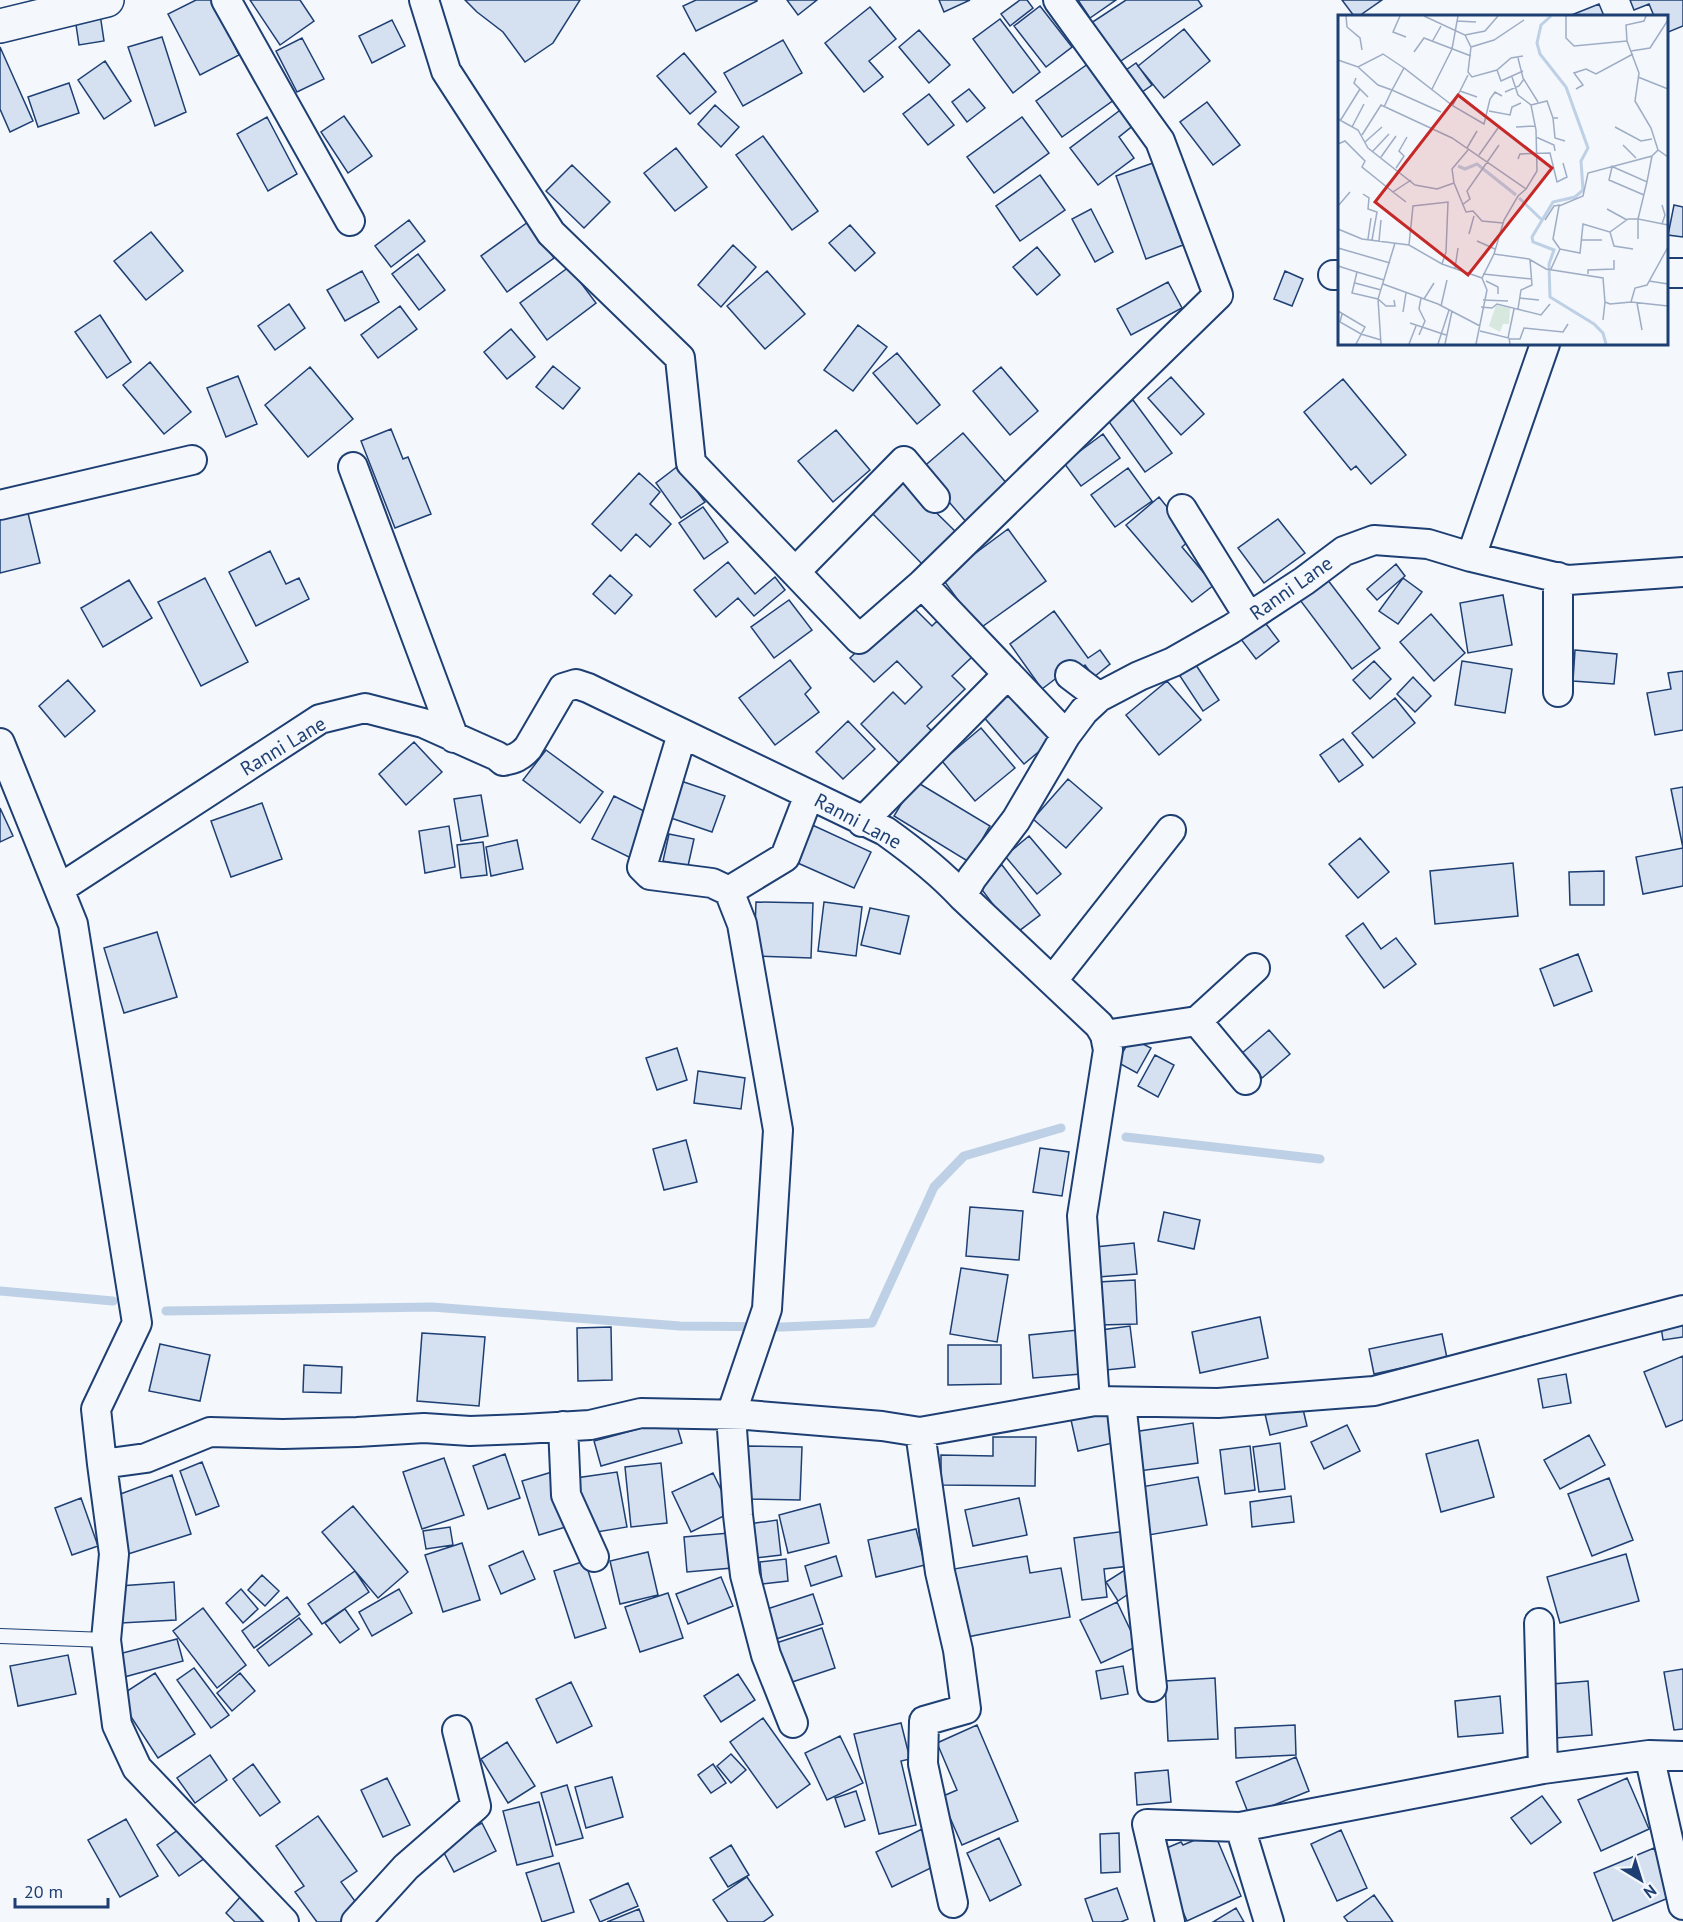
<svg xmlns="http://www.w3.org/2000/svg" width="1683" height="1922" font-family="'PT Sans',sans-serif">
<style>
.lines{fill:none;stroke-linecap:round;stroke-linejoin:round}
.stream{stroke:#bed0e5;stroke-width:9}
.building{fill:#d5e0f0;stroke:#1d3f73;stroke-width:1.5}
.lane-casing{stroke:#1d3f73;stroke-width:16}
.street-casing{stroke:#1d3f73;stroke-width:32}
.secondary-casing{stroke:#1d3f73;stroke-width:36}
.lane{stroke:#f4f7fb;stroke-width:14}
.street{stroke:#f4f7fb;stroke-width:28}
.secondary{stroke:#f4f7fb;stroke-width:33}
.labels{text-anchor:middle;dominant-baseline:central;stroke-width:4.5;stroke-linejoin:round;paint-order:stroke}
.street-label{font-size:20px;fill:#1d3f73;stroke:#f4f7fb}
.inset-river{fill:none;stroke:#bed0e5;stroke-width:3}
.inset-road{fill:none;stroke:#9eadc5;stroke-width:1.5}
.view{fill:#c62828;fill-opacity:0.15;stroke:#c62828;stroke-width:3}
.inset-edge{fill:none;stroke:#1d3f73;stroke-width:3}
</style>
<rect width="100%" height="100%" fill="#f4f7fb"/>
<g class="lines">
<path class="stream" d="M1126 1137 1320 1159
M0 1291 113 1301
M166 1311 432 1307 680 1326 783 1327 872 1323 934 1187 964 1156 1061 1128"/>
</g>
<path class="building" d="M196 0H212L239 55 200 75 168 14Z
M250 0H300L314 21 280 45Z
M465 0H580L553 43 525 62 503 32 477 12Z
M696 0H757V1L696 31 683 6Z
M787 0H817L798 15Z
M939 0H970L944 12Z
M1020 0H1027L1033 8 1010 26 1001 14Z
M1078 0H1116L1090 18Z
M1126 0H1198L1202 6 1112 67 1085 27Z
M1342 0H1382L1359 16H1354Z
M1630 0H1683V26L1666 33V16H1654L1649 4 1634 10Z
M1599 4 1604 16H1569Z
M1040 6 1072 47 1046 67 1014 26Z
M870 7 896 39 869 61 883 77 864 92 825 43Z
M100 14 104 41 79 45 75 18Z
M1000 19 1040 72 1013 93 973 39Z
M392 20 405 46 372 63 359 36Z
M1184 29 1210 61 1164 98 1138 66Z
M919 30 950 65 929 83 899 47Z
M162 37 186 112 155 126 128 47Z
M302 38 324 79 297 92 276 51Z
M783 40 802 73 743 106 724 73Z
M0 47 33 121 10 132 0 109Z
M684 53 716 92 690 114 657 76Z
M105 61 131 101 104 119 78 80Z
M1092 61 1118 97 1062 137 1036 101Z
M1136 63 1152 85 1135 97 1119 75Z
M69 83 79 113 38 127 28 97Z
M969 89 985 108 967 122 952 102Z
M929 94 954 125 928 145 903 114Z
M1207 102 1240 145 1213 165 1180 122Z
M715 105 739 127 721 147 698 124Z
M1123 108 1135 124 1119 137 1134 158 1098 185 1070 148Z
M344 116 372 156 348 173 321 132Z
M267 117 297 174 268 191 237 134Z
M1022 117 1049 153 994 193 967 157Z
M763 136 818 211 792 230 736 155Z
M676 148 707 187 675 211 644 173Z
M1153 163 1183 245 1146 259 1116 176Z
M572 165 610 202 584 228 546 191Z
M1040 175 1065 210 1020 241 996 206Z
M1674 205 1683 207V237L1668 235Z
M1091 209 1113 252 1095 262 1072 219Z
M409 220 425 241 391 267 375 246Z
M528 222 554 258 507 292 481 256Z
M850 225 875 253 855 271 829 243Z
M151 232 183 271 146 300 114 261Z
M733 245 756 267 721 307 698 285Z
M1037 247 1060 275 1037 295 1013 267Z
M418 254 445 290 419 310 392 274Z
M569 267 596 303 547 340 520 303Z
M362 271 379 302 345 321 327 290Z
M767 271 805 314 765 349 727 306Z
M1285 271 1303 279 1292 306 1274 299Z
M1168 282 1182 308 1131 335 1117 309Z
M289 304 305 328 275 350 258 326Z
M400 306 417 329 378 358 361 335Z
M100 315 131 362 107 378 75 332Z
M858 325 887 347 853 391 824 370Z
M511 329 535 357 507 379 484 352Z
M897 353 940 405 917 424 873 373Z
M150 362 191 412 164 434 123 385Z
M553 366 580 388 563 409 536 387Z
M310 367 353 419 308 457 265 405Z
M1001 367 1038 411 1010 435 973 391Z
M238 376 257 424 226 437 207 388Z
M1171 377 1204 414 1181 435 1148 398Z
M1343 379 1406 455 1371 484 1356 466 1351 470 1304 412Z
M1133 400 1172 453 1145 472 1107 419Z
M391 429 403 459 408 457 431 514 395 528 361 441Z
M836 430 870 470 833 502 798 461Z
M963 433 1009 486 967 523 921 469Z
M1103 434 1120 458 1081 486 1064 463Z
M678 466 705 502 681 518 656 483Z
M1128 468 1152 501 1115 527 1091 495Z
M639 473 660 492 650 504 671 524 650 547 636 534 621 551 592 524Z
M903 480 958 534 925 567 871 512Z
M1159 497 1192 538 1182 547 1214 585 1192 602 1126 525Z
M703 507 728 542 704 559 679 523Z
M27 509 40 563 0 573V516Z
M1278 519 1305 553 1264 583 1238 548Z
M1008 529 1046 581 979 629 942 578Z
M270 551 286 584 299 578 309 599 256 626 229 572Z
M728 562 755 594 775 577 785 590 754 616 738 598 716 617 694 590Z
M1396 564 1405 576 1377 600 1367 589Z
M610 575 632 595 615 614 593 594Z
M205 578 248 662 201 686 158 602Z
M1403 578 1422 592 1398 624 1379 611Z
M1327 579 1380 648 1352 669 1300 600Z
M129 580 152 618 103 647 81 608Z
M1503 595 1512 645 1468 653 1460 603Z
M789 600 812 630 774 658 751 627Z
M908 602 932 626 937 621 972 657 952 676 965 689 927 726 939 739 907 771 861 724 893 692 905 704 922 687 897 661 874 682 850 658Z
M1054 611 1088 658 1100 650 1110 664 1094 677 1085 665 1075 673 1071 667 1042 689 1010 644Z
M1431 614 1465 653 1434 681 1400 642Z
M1260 616 1279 641 1256 659 1237 634Z
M1575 650 1617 654 1614 684 1573 681Z
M790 660 811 688 805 694 819 712 775 745 739 698Z
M1374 661 1391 679 1370 699 1353 680Z
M1462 661 1512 669 1505 713 1455 705Z
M1194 662 1219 700 1203 711 1178 673Z
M1683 671V730L1655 735 1647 693 1671 689 1668 673Z
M1413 677 1431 696 1415 712 1397 694Z
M68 680 95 711 65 737 39 706Z
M1167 681 1201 720 1159 755 1126 715Z
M1013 689 1055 738 1024 764 982 715Z
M1395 698 1415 723 1373 758 1352 733Z
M848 721 875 749 843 779 816 752Z
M981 728 1015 768 975 801 942 761Z
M1343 739 1363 765 1339 782 1320 755Z
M414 742 442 772 406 805 379 774Z
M546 750 603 792 580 823 523 780Z
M1068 779 1102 808 1066 848 1033 819Z
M681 781 725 796 712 832 668 817Z
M915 781 990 826 969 862 894 816Z
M1683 787V886L1643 894 1636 857 1683 848 1671 789Z
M481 795 488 836 461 841 454 799Z
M614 796 656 817 635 860 592 839Z
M262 803 282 859 231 877 211 821Z
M0 808 13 836 0 842Z
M808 823 871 852 854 888 791 860Z
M449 826 455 867 425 873 419 831Z
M669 834 694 839 688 866 663 861Z
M1029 836 1061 874 1037 894 1005 856Z
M1360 838 1389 872 1358 898 1329 864Z
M517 840 523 869 491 876 486 847Z
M483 842 487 875 461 878 457 845Z
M1513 863 1518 916 1435 924 1430 871Z
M1002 865 1040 915 1015 934 977 883Z
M1604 871V905H1570L1569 872Z
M756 902 813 903 811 958 754 956Z
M824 902 862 907 856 956 818 951Z
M870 908 909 916 900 954 861 945Z
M1363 923 1381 949 1396 938 1416 964 1384 988 1346 936Z
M157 932 177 997 124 1013 104 948Z
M1578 954 1592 991 1554 1006 1540 969Z
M1269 1030 1290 1054 1262 1078 1241 1054Z
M1131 1038 1151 1048 1137 1073 1117 1062Z
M677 1048 687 1080 657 1090 646 1058Z
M1155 1055 1174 1065 1158 1097 1138 1086Z
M698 1071 745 1078 741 1109 694 1103Z
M686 1140 697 1182 664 1190 653 1149Z
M1040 1148 1069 1152 1062 1196 1033 1192Z
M970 1207 1023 1211 1019 1260 966 1256Z
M1164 1212 1200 1220 1194 1249 1158 1241Z
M1134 1243 1137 1274 1098 1277 1095 1247Z
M961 1268 1008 1275 997 1342 950 1334Z
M1135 1280 1137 1324 1100 1325 1098 1282Z
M1260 1317 1268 1358 1200 1373 1192 1332Z
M1683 1317V1337L1663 1340 1660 1320Z
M1130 1326 1135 1367 1106 1370 1101 1330Z
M611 1327 612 1380 578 1381 577 1328Z
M1078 1330 1081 1374 1033 1378 1029 1335Z
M422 1333 485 1337 479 1406 417 1401Z
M1442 1334 1447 1358 1374 1374 1369 1349Z
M160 1344 210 1355 200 1401 149 1391Z
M948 1345H1001V1384L948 1385Z
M1683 1356V1420L1666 1427 1644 1372Z
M304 1365 342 1367 341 1393 303 1392Z
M1566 1374 1571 1403 1543 1408 1538 1379Z
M1302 1405 1307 1426 1270 1435 1265 1414Z
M1111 1412 1117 1442 1078 1451 1071 1420Z
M675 1419 682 1443 601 1466 594 1441Z
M1193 1423 1198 1463 1139 1471 1133 1432Z
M1347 1425 1360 1451 1324 1469 1311 1442Z
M1589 1435 1605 1465 1560 1489 1544 1460Z
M993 1437H1036L1035 1486 941 1485V1455L993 1456Z
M1478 1440 1494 1497 1441 1512 1426 1454Z
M1280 1443 1285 1489 1259 1492 1253 1447Z
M747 1446 802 1447 800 1500 745 1499Z
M1250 1446 1255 1490 1225 1494 1220 1450Z
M505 1454 520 1498 488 1509 473 1466Z
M444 1458 464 1515 422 1529 403 1472Z
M202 1462 219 1506 196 1515 180 1471Z
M661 1463 667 1523 631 1527 625 1467Z
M552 1472 569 1526 539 1535 522 1481Z
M617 1472 627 1527 585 1534 576 1478Z
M713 1473 732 1512 691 1532 672 1492Z
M172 1475 191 1534 125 1555 115 1496Z
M1198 1477 1207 1525 1143 1536 1135 1488Z
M1609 1478 1633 1540 1592 1556 1568 1494Z
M1291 1496 1294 1522 1252 1527 1250 1502Z
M81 1498 98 1546 72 1555 55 1508Z
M1019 1498 1027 1535 973 1546 965 1510Z
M820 1504 829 1543 788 1553 779 1515Z
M353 1506 408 1572 378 1598 322 1532Z
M777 1520 781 1555 746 1559 742 1525Z
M450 1527 453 1545 426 1549 423 1531Z
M916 1529 925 1565 876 1577 868 1540Z
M1126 1531 1130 1566 1104 1569 1107 1597 1082 1600 1074 1538Z
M729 1533 732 1568 687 1572 684 1537Z
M462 1543 480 1600 443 1612 425 1555Z
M523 1551 535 1579 501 1594 489 1566Z
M648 1552 658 1595 620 1604 610 1561Z
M1626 1554 1639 1601 1560 1623 1547 1577Z
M836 1556 842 1576 811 1586 805 1566Z
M1027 1556 1030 1573 1061 1568 1070 1617 967 1637 954 1569Z
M786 1559 788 1581 762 1584 760 1562Z
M585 1561 606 1628 575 1638 554 1571Z
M1128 1568 1140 1586 1118 1601 1106 1582Z
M355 1571 369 1592 322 1624 308 1604Z
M262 1575 279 1591 265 1606 248 1590Z
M721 1577 733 1606 688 1624 676 1594Z
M174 1582 176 1620 121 1623 119 1586Z
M241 1589 258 1609 243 1623 226 1603Z
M399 1589 412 1613 372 1636 359 1612Z
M668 1593 683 1638 640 1652 625 1607Z
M813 1594 823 1624 773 1640 764 1610Z
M287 1597 300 1614 254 1648 242 1631Z
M1117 1602 1138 1646 1101 1663 1080 1620Z
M203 1608 246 1665 217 1688 173 1631Z
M345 1609 359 1629 340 1643 325 1623Z
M299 1618 312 1634 269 1666 257 1650Z
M822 1628 835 1668 783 1685 770 1645Z
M177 1639 183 1661 117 1679 111 1656Z
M68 1655 76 1694 18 1706 10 1666Z
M1123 1666 1128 1694 1101 1699 1096 1671Z
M194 1668 229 1715 211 1728 177 1680Z
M1683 1669V1729L1674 1730 1664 1672Z
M155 1673 195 1734 158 1758 118 1697Z
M240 1673 255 1691 232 1711 217 1693Z
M738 1674 755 1700 721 1722 704 1696Z
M1215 1678 1218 1739 1168 1741 1165 1681Z
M1588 1681 1592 1735 1556 1738 1552 1684Z
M571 1682 592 1726 557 1743 536 1699Z
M1500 1696 1503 1733 1458 1737 1455 1701Z
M763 1718 810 1784 777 1808 730 1742Z
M901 1723 910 1759 901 1761 916 1825 879 1834 854 1734Z
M977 1725 1018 1821 962 1845 941 1797 957 1790 937 1743Z
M1295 1725 1296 1755 1236 1758 1235 1728Z
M840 1736 863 1783 827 1800 805 1753Z
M507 1742 535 1786 508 1803 481 1759Z
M731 1754 746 1770 731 1783 717 1766Z
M210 1755 227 1780 195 1803 177 1778Z
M1296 1757 1309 1791 1249 1815 1236 1782Z
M253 1764 280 1802 260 1816 233 1779Z
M713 1764 726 1783 711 1793 698 1775Z
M1168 1770 1171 1802 1137 1805 1135 1773Z
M612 1777 623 1817 586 1828 575 1787Z
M387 1778 410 1825 383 1837 361 1790Z
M1627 1778 1649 1829 1601 1851 1578 1800Z
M567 1785 583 1838 556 1845 541 1793Z
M856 1791 865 1820 845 1827 835 1798Z
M1542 1796 1561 1822 1531 1844 1511 1818Z
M539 1802 553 1856 517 1865 503 1811Z
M318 1816 357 1871 341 1882 360 1908 340 1922H317L295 1892 304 1886 276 1846Z
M126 1819 158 1876 120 1897 88 1840Z
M482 1823 496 1851 454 1872 440 1845Z
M182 1827 205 1858 179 1876 157 1845Z
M922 1829 939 1864 892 1887 876 1852Z
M1341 1830 1367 1888 1337 1901 1311 1844Z
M1214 1832 1241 1896 1187 1921 1157 1852 1181 1842 1183 1845Z
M1119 1833 1120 1872 1101 1873 1100 1834Z
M999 1838 1021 1885 990 1901 967 1853Z
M731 1845 749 1875 728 1887 710 1858Z
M1654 1848 1673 1896 1613 1921 1594 1873Z
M559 1863 574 1912 542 1922 526 1873Z
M747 1877 773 1915 763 1922H728L713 1900Z
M628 1883 638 1906 600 1922 590 1900Z
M1117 1888 1128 1919 1121 1922H1093L1085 1899Z
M1374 1895 1393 1922H1348L1344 1917Z
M241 1896 266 1922H235L226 1913Z
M1236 1908 1244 1922H1213Z
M639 1909 644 1922H607Z"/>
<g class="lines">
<defs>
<path id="lane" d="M0 1636 106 1640"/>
<path id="street" d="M226 0 350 221
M424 0 446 71 551 233 680 358 691 463 859 639 922 584 1218 295 1160 141 1058 0
M1666 273H1683
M1333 275H1340
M353 467 454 738
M0 505 192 460
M1182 509 1249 617
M1471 557 1545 344
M795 572 904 461 935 498
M922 584 1066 735
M1070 675 1099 697
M1558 692V577
M682 734 642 867 650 875 712 883 729 891 742 924 778 1130 767 1309 731 1415 738 1515 745 1575 766 1655 793 1723
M0 743 73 924 137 1323 96 1409 102 1464 146 1458 210 1432 283 1434 357 1432 424 1428 470 1431 523 1429 590 1425 641 1413 747 1415 882 1426 920 1432 1095 1401 1218 1403 1374 1391 1683 1310
M862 822 1008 674
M59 889 320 719 365 708 423 723 497 756 503 761C514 759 520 757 528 748L563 688 576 684 588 688 885 831C913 851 939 871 962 896L972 878 1016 820 1066 735 1084 711 1099 697 1139 676 1173 662 1231 629 1304 581 1344 551 1374 540 1428 544 1471 557 1568 580 1683 572
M729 891 785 857 809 795
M962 896 1099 1025 1105 1035 1108 1050 1082 1216 1095 1401
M1053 980 1171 830
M1197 1021 1255 968
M1105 1035 1197 1021 1246 1080
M1121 1402 1152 1687
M563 1426 566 1495 594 1557
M920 1432 940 1572 958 1650 966 1709 924 1721 923 1764 953 1903
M102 1464 114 1554 106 1640 117 1725 137 1768 284 1922
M1539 1623 1543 1769
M1649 1755 1683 1905
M1240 1827 1269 1922
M356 1922 406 1867 476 1806 457 1730
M1170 1922 1147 1824 1240 1827 1543 1769 1649 1755 1683 1756"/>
<path id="secondary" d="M0 26 107 0"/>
</defs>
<use href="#lane" class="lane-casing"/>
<use href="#street" class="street-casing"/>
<use href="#secondary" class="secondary-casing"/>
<use href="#lane" class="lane"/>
<use href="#street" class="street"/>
<use href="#secondary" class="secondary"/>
</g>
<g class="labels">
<g class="street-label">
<text transform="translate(1291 588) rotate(-35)">Ranni Lane</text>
<text transform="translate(283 746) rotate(-31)">Ranni Lane</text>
<text transform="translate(858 821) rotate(28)">Ranni Lane</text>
</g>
</g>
<g transform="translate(1338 15)">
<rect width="330" height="330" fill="#f4f7fb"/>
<path d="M158 290 172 293 171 309H165L162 317 151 311Z" fill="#d7e8df"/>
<path class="inset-river" d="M213 1 203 10 199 28 202 39 228 72 250 133 243 146 245 175 237 182 215 187 194 222 195 227 216 235 211 249 212 282 256 309 265 318 268 329M120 151 127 154 139 149 178 180M181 183 204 205"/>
<path class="inset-road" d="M8 1 9 12 22 23 24 35M62 1 55 17 68 22M86 1 127 20 133 32 156 25 186 5M228 1V23L236 31 289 26M308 1 306 6 288 10 289 26 301 58 297 86 313 113 320 135M119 6 138 7M127 20 147 16 160 1M94 27 103 11M133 32 130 57 134 62 159 55 173 43 185 41M293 36 312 33 330 5M76 37 86 23 133 41M180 43 185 63 200 87M0 45 20 52 45 39 66 53M20 52 40 70 54 75 66 53 115 91 146 109 152 84 157 77 164 81M159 55 163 66 185 56M174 62 180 80 193 90 198 115 199 156 188 174M300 62 330 74M18 63 16 68 30 82M94 74 114 34 120 1M238 74 245 70 236 58 248 54 258 59 295 39M122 76 139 82M167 77 181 71 186 64M115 90 130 60M193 90 209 86 215 103H220M46 92 54 75 103 97M151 96 172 100 174 92 183 88M215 103 217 123 227 126M0 104 20 115 30 133 77 170 99 174 116 168 128 197 135 196 144 206 165 208M2 106 22 74M14 112 26 89M178 112 197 111M277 112 303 126 314 124M24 120 43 90 114 123 188 174 180 181 166 205 156 239M198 122 216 130 217 136M27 127 44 112M0 129 7 126 27 146 24 152 55 177M285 130 298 143M129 133 139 116M35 136 51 119M141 140 160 113M43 142 58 121M180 144 182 139 212 138 219 167 229 162 225 148M273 151 309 167 314 141M274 152 271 165 306 180M58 153 66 141 61 136 69 122M309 167 300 204 330 210M116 168 114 154 130 135M25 179 31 183 30 194 39 197 34 225M68 187 55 177 73 165M124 190 132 184 129 176 161 130M324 190 327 200 324 209M0 191 12 177M269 194 289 205M207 205 216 191 222 190M0 214 24 224 71 230 104 249 144 263 156 239 191 244 208 254 265 263 267 287 272 289 293 287 297 273 309 270 330 232M272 217 290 204H300V224M131 219 136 201M30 224 33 203M243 225H264M41 226 43 205M139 226 157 234M71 230 75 191 110 187 108 237 104 249M0 233 52 248M222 234 215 224 221 191 245 181 250 158 314 141 320 135 330 142M0 251 19 257 14 278 40 284 48 291H57L56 285M117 253 120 233M213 254 222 234 242 238 245 209 272 217 276 231 295 234M19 257 46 265M145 259 194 264M250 259V255L276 254V245M148 266 160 272V279M311 266 330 269M17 268 43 275M45 269 100 289 142 311M182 283 201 285M86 284 96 268M145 285 170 286M293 287 330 291M299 288 304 315M103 291 109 265M143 292 154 293 159 289 203 300 212 289M180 294 183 275 194 270 192 245M0 296 27 312 18 329M65 297 68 278M4 299 2 307 23 319 43 325M265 305 267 287M72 308 108 320M142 316 171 323 172 329M81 320 87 306 81 294 83 283M170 323 176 294M172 324H182L186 313 225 317 230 309M43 329 40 284 57 228M71 329 78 311M100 329 111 295M107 329 114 296M138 329 149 275 144 263"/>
<path class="view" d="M120 80 214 153 130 260 37 187Z"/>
<rect width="330" height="330" class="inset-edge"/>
</g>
<g transform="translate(1641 1880) rotate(142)" stroke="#f4f7fb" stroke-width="4.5" paint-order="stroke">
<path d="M0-4.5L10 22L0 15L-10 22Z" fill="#1d3f73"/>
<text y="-9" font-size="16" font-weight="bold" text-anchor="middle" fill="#1d3f73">N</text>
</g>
<path d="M15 1898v9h93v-9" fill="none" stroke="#1d3f73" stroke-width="3"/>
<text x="24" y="1898" font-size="18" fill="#1d3f73" stroke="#f4f7fb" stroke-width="4.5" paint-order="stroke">20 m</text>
</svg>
